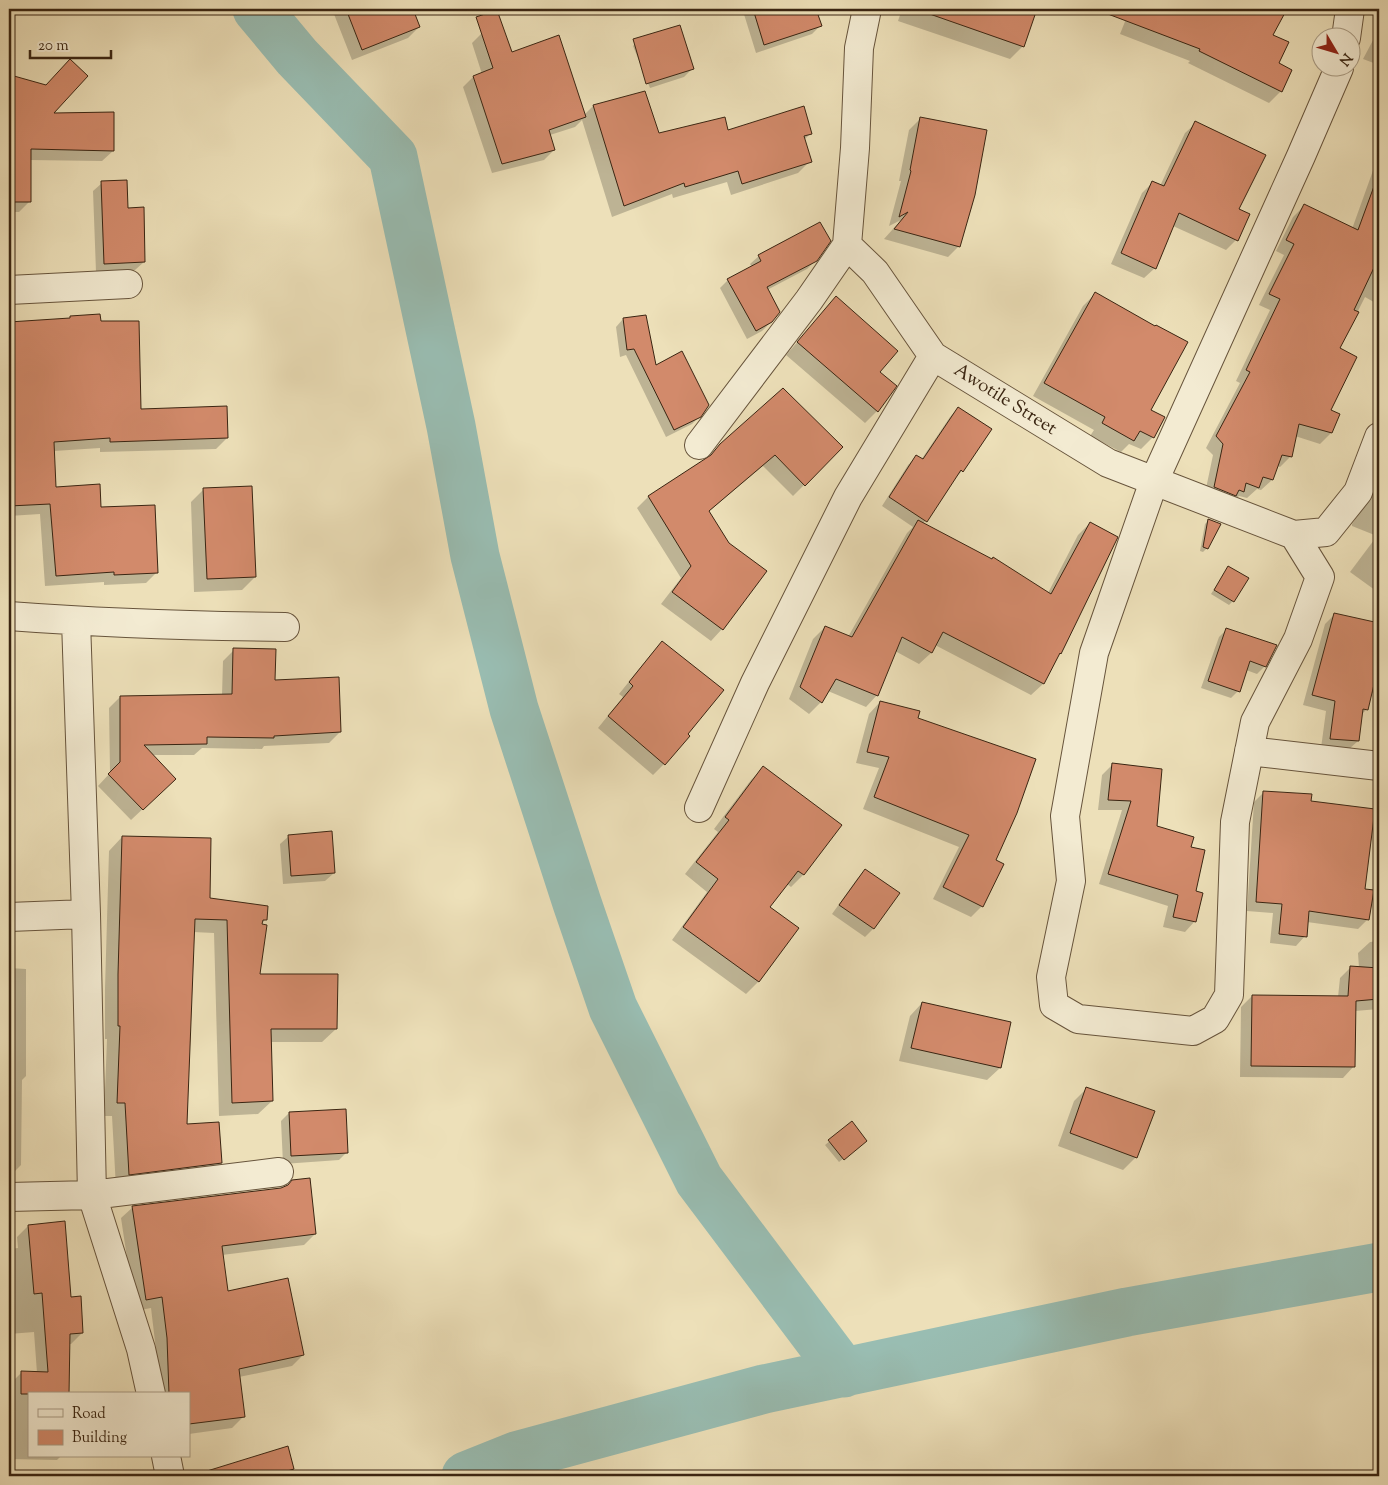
<svg xmlns="http://www.w3.org/2000/svg" width="1388" height="1485" font-family="'Sorts Mill Goudy',serif">
<style>
.shadow{fill:#0003}
.lines{fill:none;stroke-linecap:round;stroke-linejoin:round}
.river{stroke:#99bdb2;stroke-width:49}
.building{fill:#d28a6b;stroke:#3a2512}
.minor-casing{stroke:#67543c;stroke-width:30}
.minor{stroke:#f3ebd2;stroke-width:28}
.labels{text-anchor:middle;dominant-baseline:central;stroke-width:4;stroke-linejoin:round;paint-order:stroke}
.street-label{font-size:19px;fill:#3a2512;stroke:#f3ebd2}
</style>
<rect width="100%" height="100%" fill="#ede0b9"/>
<filter id="stains"><feTurbulence type="fractalNoise" baseFrequency=".004" numOctaves="4"/><feColorMatrix values="0 0 0 0 .2 0 0 0 0 .09 0 0 0 0 .02 0 0 0 .5 -.17"/></filter>
<radialGradient id="worn" r=".72"><stop offset=".6" stop-color="#630" stop-opacity="0"/><stop offset="1" stop-color="#630" stop-opacity=".3"/></radialGradient>
<path class="shadow" d="M332 9H412L419 27 408 38 352 60Z
M745 9H815L820 26 812 34 756 53 743 11Z
M902 9H1036L1023 46 1010 59 898 21Z
M1130 9H1196L1214 16 1219 9H1285L1271 35 1281 91 1269 103 1188 63 1190 61 1120 34Z
M1379 29V65L1363 59Z
M482 33 511 53 584 115 593 106 621 98 658 135 727 131 811 133 804 140 810 161 798 173 731 195 727 182 673 198 672 194 612 217 582 120 575 127 550 135 554 150 544 160 492 173 463 87 473 77 482 74 472 43Z
M641 38 692 69 684 77 650 88 633 46Z
M9 76 46 86 51 114H113V151L102 161 29 160V202L19 212H10V220L9 222Z
M920 119 959 246 948 257 884 239 901 220 889 226 901 181H899L909 130Z
M1196 123 1238 209 1236 240 1226 250 1173 226 1155 268 1144 278 1111 264 1142 193 1152 183 1160 186 1185 133Z
M1379 161V305L1365 297 1339 349 1329 411 1338 415 1331 433 1320 444 1295 436 1291 456 1280 467 1277 466 1272 480 1261 490 1257 489 1247 498 1239 496 1232 502 1204 498 1213 455 1206 448 1240 383 1236 381 1270 310 1259 305 1284 255 1276 251 1293 217 1304 206 1352 229 1375 165Z
M102 183 127 209 144 262 135 270 96 272 93 191Z
M759 256 816 260 807 269 767 290 771 322 762 331 747 339 720 288 728 280 752 267 750 264Z
M1095 294 1149 410 1153 437 1141 449 1129 444 1121 452 1090 436 1094 430 1033 396 1083 306Z
M836 298 878 372 895 386 877 411 865 423 786 355Z
M69 319 100 323 140 410 227 438 216 449 100 452V448L54 451 55 488 100 508 156 573 146 583 104 585V582L45 586 40 514 9 516V325Z
M623 319 655 367 700 416 692 424 666 437 626 355 620 357 616 327Z
M958 408 962 471 954 479 923 524 1048 593 1078 535 1090 523 1116 537 1060 654 1056 658 1043 684 1031 695 935 645 931 653 919 664 895 651 877 695 866 707 828 691 821 702 809 714 789 699 813 639 825 627 848 637 907 533 913 527 882 506 908 465 916 457 921 460 950 417Z
M720 445 842 447 793 496 763 466 708 512 728 544 765 571 722 629 711 641 661 604 681 578 637 508 648 497 706 459Z
M1379 467V593L1350 572 1377 536 1352 526V524L1363 508Z
M204 489 255 577 242 590 194 592 191 502Z
M1209 520 1207 548 1203 552 1200 551 1205 524Z
M1228 568 1233 601 1229 605 1211 594Z
M1335 614 1379 624V694L1371 693 1367 709 1361 715 1358 741 1348 750 1321 748 1326 711 1303 705 1325 624Z
M1227 629 1265 666 1257 674 1246 670 1238 691 1231 698 1201 688 1219 637Z
M663 643 686 734 664 764 653 775 598 728 623 697 619 694 652 653Z
M234 650 340 732 329 743 264 746 262 749 202 748 194 755H152L163 790 131 820 98 786 110 773 109 708 120 697 222 695 223 661Z
M880 702 917 719 995 861 982 906 971 917 933 899 959 847 863 809 879 768 856 763 869 714Z
M1112 765 1156 827 1189 848 1195 892V921L1185 932 1163 927 1168 906 1099 884 1122 810H1098L1102 775Z
M763 768 840 825 803 875 791 887 787 884 769 907 797 928 758 982 746 994 672 940 707 892 685 874 718 832 714 829 751 780Z
M1264 792 1310 802 1364 890 1368 919 1358 929 1307 922 1305 936 1296 946 1270 943 1273 913 1247 911 1254 802Z
M289 836 334 873 325 881 283 884 280 844Z
M122 837 209 899 266 919 260 925 259 975 336 1029 322 1042H271L272 1101 258 1114 219 1116 214 933 193 932 186 1125 221 1163 207 1176 116 1188 112 1116H104L107 1039H105V988L109 851Z
M865 870 898 894 873 929 865 937 832 914 857 879Z
M1379 941V1009L1355 1011 1354 1066 1343 1078 1240 1077 1241 1007 1252 996 1338 997 1340 978 1351 967 1359 968 1358 953 1370 942Z
M9 968 26 969V1076L22 1080 21 1165 10 1176H9Z
M922 1003 1000 1068 987 1080 899 1061 910 1016Z
M1087 1088 1136 1157 1123 1170 1058 1146 1074 1101Z
M289 1113 347 1152 339 1160 283 1164 281 1121Z
M852 1123 862 1144 839 1162 825 1145Z
M133 1207 315 1234 304 1245 222 1255 227 1293 303 1355 292 1366 239 1377 243 1417 232 1428 189 1434V1394H153L157 1388 156 1350 151 1308 135 1311 121 1218Z
M28 1226 70 1298 82 1333 71 1344H69L68 1394H29V1456H61L57 1460 10 1459V1445H9V1381L14 1380 21 1373H37L34 1332 9 1334V1249L18 1248 17 1237Z
M293 1469 286 1476H235L233 1470Z"/>
<g class="lines">
<path class="river" d="M257 9 297 57 393 157 451 426 475 556 514 709 577 903 613 1008 699 1180 844 1373
M466 1476 516 1456 764 1389 1127 1312 1379 1267"/>
</g>
<path class="building" d="M346 9H413L420 27 362 50Z
M753 9H816L822 26 764 45Z
M925 9H1037L1024 47 924 12Z
M1100 9H1287L1273 35 1289 42 1279 63 1292 70 1282 92 1199 51 1200 49 1100 11Z
M497 10 512 52 559 35 586 117 549 130 555 150 502 164 473 76 493 68 476 17Z
M680 25 694 69 646 84 633 39Z
M70 59 88 76 54 113 114 112V151L31 149V202H9V93L14 76 46 85Z
M645 91 659 133 725 117 728 130 804 106 812 134 804 136 812 162 742 184 738 171 685 187 684 183 624 206 593 105Z
M920 117 987 130 975 195 960 247 894 229 908 212 899 217 911 171 910 170Z
M1195 121 1266 155 1239 209 1250 214 1238 241 1179 213 1156 269 1121 253 1152 181 1164 186Z
M1377 178H1379V257L1354 310 1359 312 1340 348 1357 357 1331 410 1340 414 1332 433 1299 424 1292 457 1282 455 1273 480 1263 477 1259 488 1246 483 1244 492 1239 490 1236 496 1214 487 1223 444 1216 436 1250 372 1246 370 1280 299 1269 294 1294 244 1286 240 1304 204 1358 230Z
M127 180 128 208 144 207 145 262 104 264 101 181Z
M820 222 831 241 817 261 767 287 780 312 772 322 756 331 727 279 761 261 758 255Z
M1095 292 1155 326 1156 325 1188 342 1151 410 1165 417 1154 438 1140 431 1134 441 1102 423 1105 417 1044 383Z
M836 296 898 351 880 372 897 386 878 412 797 342Z
M100 314 101 321H139L141 409 227 406 228 438 110 442V438L54 442 56 487 100 484 101 507 155 505 158 573 114 575V572L56 576 50 504 9 506V322L70 318V316Z
M646 315 656 365 682 351 709 405 701 417 674 430 634 349 627 350 623 318Z
M783 388 843 447 805 486 775 455 709 511 729 543 767 571 723 630 672 592 691 566 648 496 711 455 720 444Z
M958 407 992 429 963 472 961 470 927 522 889 497 916 455 923 459Z
M252 486 256 577 207 579 203 488Z
M1208 519 1221 524 1208 549 1203 547Z
M918 520 992 559 993 557 1051 594 1090 522 1118 537 1061 654 1060 653 1044 684 943 632 932 653 902 637 878 696 836 679 822 703 800 687 825 626 852 637Z
M1228 566 1249 578 1234 602 1214 590Z
M1334 613 1379 623V663L1368 710 1363 709 1359 741 1330 739 1335 701 1312 695Z
M1226 628 1277 645 1266 667 1250 661 1240 692 1208 681Z
M662 641 724 690 688 734 690 736 665 765 608 716 633 686 629 682Z
M233 648 276 649 275 680 339 677 341 732 274 736V738L207 737V744L144 745 176 779 143 810 108 774 120 762V696L232 694Z
M880 701 920 711 918 718 1036 759 1017 813 996 860 1004 864 983 907 943 887 969 835 874 797 889 757 867 752Z
M1112 763 1162 769 1157 826 1194 837 1191 847 1205 850 1196 891 1203 893 1196 922 1173 917 1178 895 1108 874 1131 801 1108 800Z
M763 766 842 825 804 875 798 871 770 907 799 928 759 982 683 927 718 879 696 862 729 820 725 817Z
M1263 791 1312 794 1311 801 1375 809 1365 889 1374 890 1369 920 1309 911 1307 937 1279 934 1282 904 1256 902Z
M332 831 335 873 291 876 288 835Z
M122 836 211 838 210 898 268 906 267 920H263L262 924 267 925 260 974H338L337 1029H271L273 1101 232 1103 227 920 195 919 187 1124 219 1122 222 1163 129 1175 125 1103H117L120 1026H118V974Z
M865 869 900 893 874 929 839 905Z
M1350 966 1379 968V999L1356 1001 1355 1067 1251 1066 1252 995 1348 996Z
M922 1002 1011 1022 1001 1068 911 1048Z
M1086 1087 1155 1111 1137 1158 1070 1133Z
M346 1109 348 1153 291 1156 289 1112Z
M852 1121 867 1141 844 1160 828 1140Z
M310 1178 316 1234 222 1246 228 1291 288 1278 304 1355 239 1369 245 1417 189 1424V1394H169L167 1338 162 1297 146 1300 132 1206 281 1188 288 1185 292 1180Z
M65 1221 71 1297 81 1296 83 1333 70 1334 69 1394H21V1371L48 1372 42 1293 34 1294 28 1225Z
M288 1446 294 1469 271 1476H208L207 1471Z"/>
<g class="lines">
<defs>
<path id="minor" d="M867 9 859 48 855 148 847 245 875 272 933 356 1108 463 1294 535 1326 532 1358 492 1379 437
M1346 38 1350 9
M9 290 128 284
M699 445 809 300 847 245
M1294 535 1320 577 1298 639 1255 722 1235 822 1229 995 1215 1019 1193 1031 1078 1019 1054 1005 1051 977 1071 881 1065 816 1094 653 1154 481 1301 156 1339 68
M9 616C101 623 192 626 285 627
M76 621 86 914 92 1195 141 1349 151 1394
M1249 751 1379 766
M699 808 755 683 848 497 933 356
M9 917 86 914
M9 1197 92 1195 279 1172
M166 1456 170 1476"/>
</defs>
<use href="#minor" class="minor-casing"/>
<use href="#minor" class="minor"/>
</g>
<g class="labels">
<g class="street-label">
<text transform="translate(1005 400) rotate(32)">Awotile Street</text>
</g>
</g>
<rect width="1388" height="1485" fill="none" stroke="#ede0b9" stroke-width="30"/>
<rect x="10" y="10" width="1368" height="1465" fill="none" stroke="#3a2512" stroke-width="2.5"/>
<rect x="15" y="15" width="1358" height="1455" fill="none" stroke="#3a2512"/>
<rect x="28" y="1392" width="162" height="65" fill="#f3ebd2" stroke="#a99c85"/>
<rect x="38" y="1409" width="25" height="8" fill="#f3ebd2" stroke="#a99c85"/>
<text x="72" y="1418" font-size="15" fill="#3a2512">Road</text>
<rect x="38" y="1430" width="25" height="15" fill="#d28a6b" stroke="#a99c85"/>
<text x="72" y="1442" font-size="15" fill="#3a2512">Building</text>
<g transform="translate(1336 52) rotate(128)"><circle r="24" fill="#f3ebd2" stroke="#a99c85"/>
<path d="M0-4L9 19L0 12L-9 19Z" fill="#8f2418"/>
<text y="-8" font-size="14" font-weight="bold" text-anchor="middle" fill="#3a2512">N</text>
</g>
<path d="M30 50v8h81v-8" fill="none" stroke="#3a2512" stroke-width="2.5"/>
<text x="38" y="50" font-size="15" fill="#3a2512" stroke="#f3ebd2" stroke-width="4" paint-order="stroke">20 m</text>
<rect width="100%" height="100%" filter="url(#stains)"/>
<rect width="100%" height="100%" fill="url(#worn)"/>
</svg>
